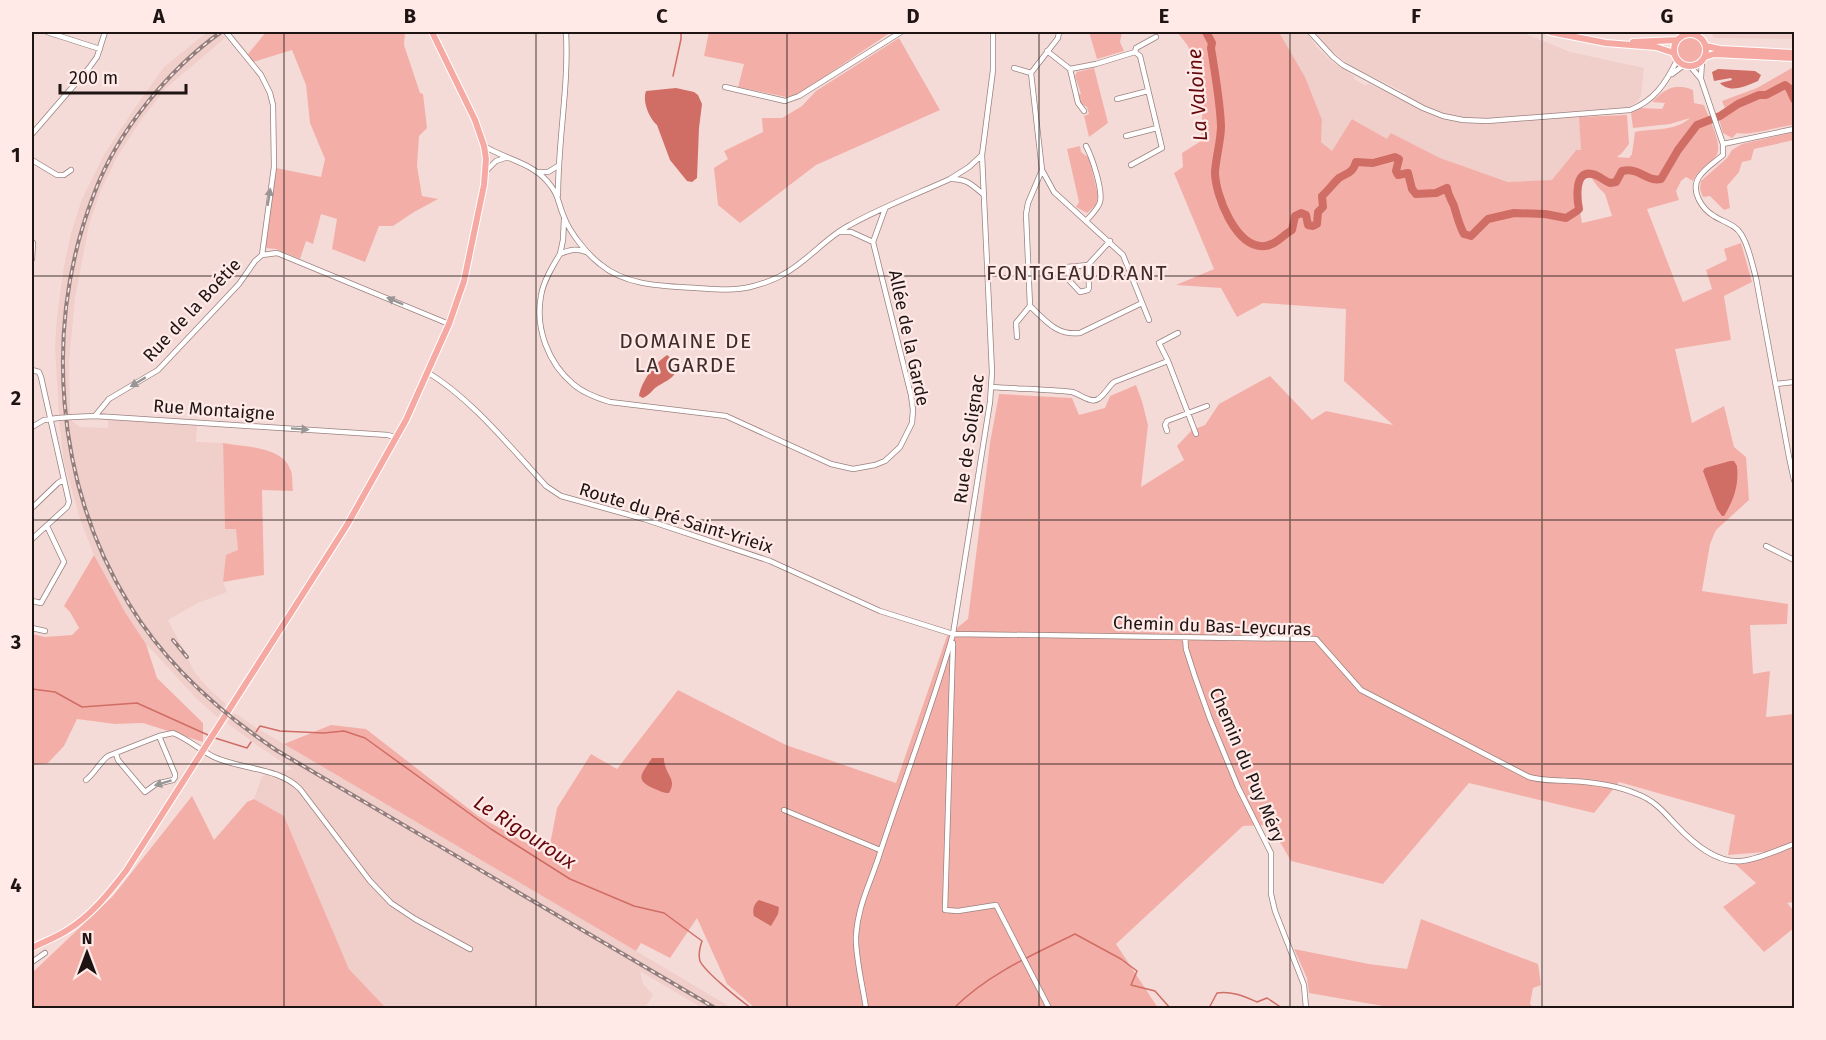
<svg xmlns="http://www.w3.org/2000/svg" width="1826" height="1040" font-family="'Fira Sans',sans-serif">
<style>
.built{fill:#f0ceca}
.green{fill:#f3afa7;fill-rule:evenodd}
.water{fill:#d06d65}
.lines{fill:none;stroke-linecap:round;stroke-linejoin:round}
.stream{stroke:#d06d65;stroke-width:1.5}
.river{stroke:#d06d65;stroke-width:8}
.minor-casing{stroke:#99827f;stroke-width:6}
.major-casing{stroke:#fff;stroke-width:8}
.minor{stroke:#fff;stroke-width:4.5}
.major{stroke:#f6a9a3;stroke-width:6}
.rail-casing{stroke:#927f7d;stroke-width:4}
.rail{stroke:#ffeae7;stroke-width:1.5;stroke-dasharray:4.5;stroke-linecap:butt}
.minor-bridge-casing{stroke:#99827f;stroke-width:6;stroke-linecap:butt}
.minor-bridge{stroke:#fff;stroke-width:4.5}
.oneway{fill:#999595}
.grid{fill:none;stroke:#1d1413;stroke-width:1.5;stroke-opacity:0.55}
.labels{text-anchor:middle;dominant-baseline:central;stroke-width:4.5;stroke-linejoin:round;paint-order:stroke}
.street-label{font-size:18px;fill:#1d1413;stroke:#ffeae7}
.water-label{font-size:20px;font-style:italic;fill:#65060b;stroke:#ffeae7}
.quarter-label{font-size:21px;letter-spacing:1.5px;fill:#402d2b;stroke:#ffeae7}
.neatline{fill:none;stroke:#1d1413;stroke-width:2}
.grid-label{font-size:20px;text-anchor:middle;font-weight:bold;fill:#1d1413}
</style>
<rect width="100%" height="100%" fill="#f5dbd8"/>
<path class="built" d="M207 32H220L225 38 165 89 139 123 117 157 100 192 89 225 75 298 69 362 70 414 59 415 55 348 57 316 64 266 71 233 82 199 105 153 132 112 164 67Z
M1275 32H1306L1316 46 1331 61 1354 76V79L1366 86 1368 83 1402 100 1406 93 1351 66 1328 48 1315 32H1521L1570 52 1644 68 1641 96 1636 103 1628 107 1579 112 1581 150H1575L1552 181 1508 182 1440 158 1391 133 1388 140 1353 119 1332 152 1321 142 1322 120 1280 34Z
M1711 32H1794V39L1714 38Z
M108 419 197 426 196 442 223 443 225 529H237L238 551 223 582 227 592 198 603 168 620 195 673 209 689 226 704 218 718 197 699 146 644 125 612 106 579 94 555 80 519 64 462 59 421 71 420 80 427 108 428Z
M235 713 255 727 478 857 732 1008H702L640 971 643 984 653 995 645 1008H386L349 969 284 816 254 799 262 776 293 769 261 748 227 723Z"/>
<path class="green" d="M266 32H405L404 45 420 93 423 94 427 128 419 136 417 166 422 196 438 199 414 212 393 226H379L365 262 332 249 337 219 321 214 313 244 306 241 300 259 276 249 265 248 276 168 321 177 325 159 310 123 306 85 292 50 253 62 248 54Z
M709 32H891L796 96 786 97 738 87 744 64 704 56Z
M1089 32H1122L1120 42 1124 51 1097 59Z
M1177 32H1275L1280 34 1305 77 1322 120 1321 142 1332 151 1352 119 1387 139 1391 133 1440 158 1508 182 1552 180 1576 150H1581L1579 117 1627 115 1629 144 1622 153 1617 157 1629 158 1632 154 1635 132C1653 128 1674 132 1690 118L1670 124 1633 128 1631 113 1642 108 1662 109 1665 103 1652 102C1666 88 1675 83 1693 90L1694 103 1704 105C1708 117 1724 145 1716 156 1709 166 1700 167 1693 181L1686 177 1681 181 1676 191 1679 200 1647 209 1683 302 1712 289 1706 270 1727 260 1724 249 1741 243 1752 282 1724 296 1731 340 1675 349 1692 423 1724 406 1734 447 1746 457 1749 500 1716 530 1710 544 1702 591 1788 604 1787 624 1750 625 1753 674 1770 671 1766 717 1794 714V902L1787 903 1794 911V928L1764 952 1723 907 1756 883 1734 863 1744 864 1788 850 1728 855 1735 815 1619 782 1594 813 1469 783 1383 884 1291 861 1270 825 1243 826 1116 944 1158 1008H755L727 984 697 918 670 958 641 943 636 951 284 744 331 725 366 729 478 816 548 855 557 808 591 754 617 769 678 690 786 745 896 783 947 636 968 619 990 443 999 394 1072 398 1079 415 1105 408 1110 396 1136 385 1142 401 1148 425 1141 487 1184 460 1177 446 1192 430 1205 425 1219 404 1270 376 1312 420 1326 411 1393 425 1344 381 1346 309 1263 303 1237 317 1221 288 1176 285 1214 269 1174 173 1183 167 1182 153 1201 141 1203 99 1188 46ZM1591 177 1597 186 1605 194 1612 216 1582 223 1575 184 1585 178Z
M1676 50a14 14 0 1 1 28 0a14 14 0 1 1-28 0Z
M899 38 940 110 816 165 740 223 718 205 714 168 728 159 724 151 763 132 762 118H782L802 106 816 91Z
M1094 68 1108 123 1089 137 1084 116 1089 114 1087 107 1080 103 1078 94H1081L1075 76 1077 72Z
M1792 68 1794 69V125C1778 126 1751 136 1737 133L1732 138 1723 133 1719 119 1728 115 1722 101 1757 88Z
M1794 132V140L1754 149 1751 160 1742 162 1739 172 1727 186 1730 208 1724 210 1710 196 1703 197 1700 189 1701 181 1727 158 1732 150 1742 144Z
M1080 146 1081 152 1089 158 1098 195 1096 205 1087 213 1076 207 1079 202 1067 149Z
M223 443C244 447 284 446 291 471 293 477 292 485 293 491L262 490 264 575 223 582 226 555 238 550 236 529H225Z
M94 555 125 612 146 644 157 678 203 723V742L143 723 115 724 77 719 64 746 48 763 32 765V634L45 637 72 635 79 628 70 612 64 606Z
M192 796 214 840 247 802 254 799 284 816 349 969 386 1008H32V973L113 896Z
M1421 919 1538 964 1541 985 1533 988 1530 1004 1534 1008H1394L1309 993 1307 978 1294 949 1369 964 1407 969Z"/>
<path class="water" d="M1718 69 1755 71 1761 75 1758 81C1746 86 1730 94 1720 83L1732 80 1731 78 1714 81 1712 72Z
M676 88 694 92 698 95 702 104 699 128 697 178 692 182 687 181 670 160 657 125C649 118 642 101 646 91Z
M667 355 677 363C679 378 664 381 655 388 651 392 649 395 643 398L639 396C641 382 655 363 667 355Z
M1730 461H1734L1737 466C1739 485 1734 500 1724 516H1722L1717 509 1703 471 1705 468Z
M652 758H664C664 775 678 778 669 793 663 793 660 791 655 789 633 780 642 774 652 758Z
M759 900 779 907 778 914 771 926 754 916C752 911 754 903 759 900Z"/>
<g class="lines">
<path class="stream" d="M673 76 681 39V32
M32 689 55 692 82 707 137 703 208 735
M256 732 260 726 280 731 324 733 344 731 365 738 491 829 570 879 634 906 664 913 702 941C700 947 698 955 700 961 705 972 740 1000 751 1008
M215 738 247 748 251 742
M954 1008C988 974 1032 955 1075 934L1121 959 1137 971 1131 985 1155 991 1170 1008
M1209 1008 1217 993C1232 991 1243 996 1257 1002L1267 998 1282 1008"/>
<path class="river" d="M1206 32 1212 43 1211 48C1215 74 1220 100 1221 126 1221 141 1216 156 1215 172 1215 195 1236 249 1265 246 1276 245 1283 235 1292 230L1295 216 1301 213 1306 215 1308 225 1313 226 1317 224 1318 212 1323 207 1322 196C1328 191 1335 181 1339 178 1347 173 1353 173 1356 162L1373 163 1395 157 1399 159 1396 171 1398 175 1408 173 1412 189 1416 194 1436 193 1447 188C1448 196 1451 198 1454 206 1457 216 1459 225 1464 234L1471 236 1488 219 1514 213 1545 214 1566 218 1577 211 1579 209C1577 199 1574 170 1592 174 1599 175 1604 181 1610 183L1616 182 1622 171C1640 167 1646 182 1661 179L1678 150 1697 125 1720 116 1738 104 1759 95H1766L1785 85 1789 88 1794 99"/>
<defs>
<path id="minor" d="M47 32 100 49
M226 32 261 75 270 93 273 105 274 167 262 255
M1059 32 1058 38 1031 73 1042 170 1054 192 1123 255 1149 320
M1310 32 1333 57 1343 65 1423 108 1443 116 1463 120 1487 121 1630 110C1654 101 1666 83 1677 60
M1047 51 1070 69 1078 103 1084 111
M1135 52 1136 48 1156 37
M1690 66 1701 79 1723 144V155C1716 161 1704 169 1699 177 1690 191 1702 209 1714 216 1723 222 1735 224 1741 234 1749 246 1752 264 1756 278L1789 457 1794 480
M1014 68 1031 73
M1070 69 1096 64 1135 52 1140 56 1162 148 1131 165
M1672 74 1684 65
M1701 77 1702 61
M725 87 785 101 799 96 901 32
M1117 99 1148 91
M32 134 89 68 97 57 105 32
M1126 136 1157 128
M1723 144 1794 129
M484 146C505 159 530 162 547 181 560 196 557 201 564 217 570 233 587 254 600 264 626 286 663 286 696 288 714 289 733 291 750 287 762 284 774 280 784 274 808 261 826 237 850 225 882 207 917 194 950 179
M982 155 969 167 950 179C966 178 972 185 983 194
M32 160 57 175H64L71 170
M1042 170 1028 203 1026 214 1030 306C1046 321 1057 336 1080 333L1142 303
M486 171 496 161 505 158
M538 172H548L558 166
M558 195C558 140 569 86 566 32
M564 219 563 240 560 254C569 250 576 248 586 252
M1086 221C1091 215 1098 209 1100 202 1103 190 1092 157 1086 146
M839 232H851L873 242 885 209
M560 254C552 267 543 282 541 296 535 328 548 363 573 384 583 393 597 398 610 402L726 416 831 464 853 469 875 465 885 461 900 447 912 423 913 410 911 395 873 242
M32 259 33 243
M1088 265 1089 288 1088 290 1080 292 1067 278V267L1088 265 1110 241
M1178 333 1159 343 1168 361 1196 434
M1017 337 1016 323 1030 306
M32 370 39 372 41 377 69 502 67 507 32 539
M427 372C471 398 511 448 546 486L561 496 644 519 770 561 880 611 953 634 1316 639 1361 690 1529 777C1543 781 1556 780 1570 781 1593 782 1616 785 1637 794 1654 800 1664 812 1676 825 1692 842 1716 864 1742 861 1759 859 1778 850 1794 844
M1776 384 1794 382
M991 387C1018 389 1045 389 1072 392 1080 394 1091 404 1098 399 1104 396 1108 387 1114 382L1168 361
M95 416 109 399 158 370 239 284 255 261 262 255 277 253 449 324
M73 417 95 416 388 435 397 438
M32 427 44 420 58 418
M1167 431 1165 425 1167 421 1207 406
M33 507 58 483 63 480
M1766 546 1794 560
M32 601 41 603 64 562 47 526
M32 628 45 631
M1185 637 1186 649 1195 677 1210 719 1238 787 1271 853V894L1275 911 1304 985 1306 1008
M953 643 945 910 958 911 996 905 1049 1008
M116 754 118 760 145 792 156 784 173 780 175 777V774L159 736
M86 780C95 773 99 763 108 756L159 736 173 733C188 739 200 750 214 757 242 770 278 767 300 789L370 881 391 903 415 919 470 949
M784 810 880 850
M32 962 45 953
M866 1008C863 988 855 955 856 936 858 905 870 884 879 856 903 782 932 709 953 634L990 402 992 372 982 155 993 70V32"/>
<path id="major" d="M1550 32 1606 43 1656 47 1674 53
M1674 50a16 16 0 1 1 32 0a16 16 0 1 1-32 0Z
M1633 42 1677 40
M1706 46 1720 49 1794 53
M1705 57 1714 54 1794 58
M32 948C43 942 55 938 66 931 90 917 109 893 126 871L347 525 406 420 449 324 464 281 484 185 486 159 484 146 475 120 432 32"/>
</defs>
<use href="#minor" class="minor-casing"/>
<use href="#major" class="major-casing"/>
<use href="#minor" class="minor"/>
<use href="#major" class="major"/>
<defs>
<path id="rail" d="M221 32C168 70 117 132 94 194 43 326 55 484 129 604 166 665 218 711 276 750L715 1008
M173 640 187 657"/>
</defs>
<use href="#rail" class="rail-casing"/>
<use href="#rail" class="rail"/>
<defs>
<path id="minor-bridge" d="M58 418 73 417"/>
</defs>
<use href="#minor-bridge" class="minor-bridge-casing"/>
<use href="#minor-bridge" class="minor-bridge"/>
</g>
<defs><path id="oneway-solid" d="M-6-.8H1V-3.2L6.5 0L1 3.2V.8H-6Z" transform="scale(1.5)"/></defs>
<g class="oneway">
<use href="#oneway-solid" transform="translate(269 197) rotate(-81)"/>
<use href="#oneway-solid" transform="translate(395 301) rotate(-157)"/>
<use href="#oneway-solid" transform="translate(138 382) rotate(149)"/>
<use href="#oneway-solid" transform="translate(300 429) rotate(4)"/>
<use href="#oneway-solid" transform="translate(163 783) rotate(163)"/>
</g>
<path class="grid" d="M284 32V1008M536 32V1008M787 32V1008M1039 32V1008M1290 32V1008M1542 32V1008M32 276H1794M32 520H1794M32 764H1794"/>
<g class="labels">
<g class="street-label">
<text transform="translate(192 310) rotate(-47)">Rue de la Boétie</text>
<text transform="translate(909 338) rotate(78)">Allée de la Garde</text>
<text transform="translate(214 410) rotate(4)">Rue Montaigne</text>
<text transform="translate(969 439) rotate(-82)">Rue de Solignac</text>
<text transform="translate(676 518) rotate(17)">Route du Pré Saint-Yrieix</text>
<text transform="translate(1212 626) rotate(2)">Chemin du Bas-Leycuras</text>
<text transform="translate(1247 765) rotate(67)">Chemin du Puy Méry</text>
</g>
<g class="water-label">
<text transform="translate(1197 95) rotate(-94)">La Valoine</text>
<text transform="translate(525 832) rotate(33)">Le Rigouroux</text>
</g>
<g class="quarter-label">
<text x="1077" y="273">FONTGEAUDRANT</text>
<text x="686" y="341">DOMAINE DE<tspan x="686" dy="24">LA GARDE</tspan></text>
</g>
</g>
<rect width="1826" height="1040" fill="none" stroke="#ffeae7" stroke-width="66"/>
<g transform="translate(87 953)" stroke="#ffeae7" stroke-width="4.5" paint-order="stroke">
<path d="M0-4.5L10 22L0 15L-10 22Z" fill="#1d1413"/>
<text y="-9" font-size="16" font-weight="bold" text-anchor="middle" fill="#1d1413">N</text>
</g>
<path d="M60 84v9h126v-9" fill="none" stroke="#1d1413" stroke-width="3"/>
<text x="69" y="84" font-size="18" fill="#1d1413" stroke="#ffeae7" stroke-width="4.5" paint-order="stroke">200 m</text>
<rect x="33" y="33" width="1760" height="974" class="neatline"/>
<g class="grid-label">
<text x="159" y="23">A</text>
<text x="410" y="23">B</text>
<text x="662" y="23">C</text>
<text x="913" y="23">D</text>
<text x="1164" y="23">E</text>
<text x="1416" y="23">F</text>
<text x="1667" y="23">G</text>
<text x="16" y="162">1</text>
<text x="16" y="405">2</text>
<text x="16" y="649">3</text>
<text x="16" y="892">4</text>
</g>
</svg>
